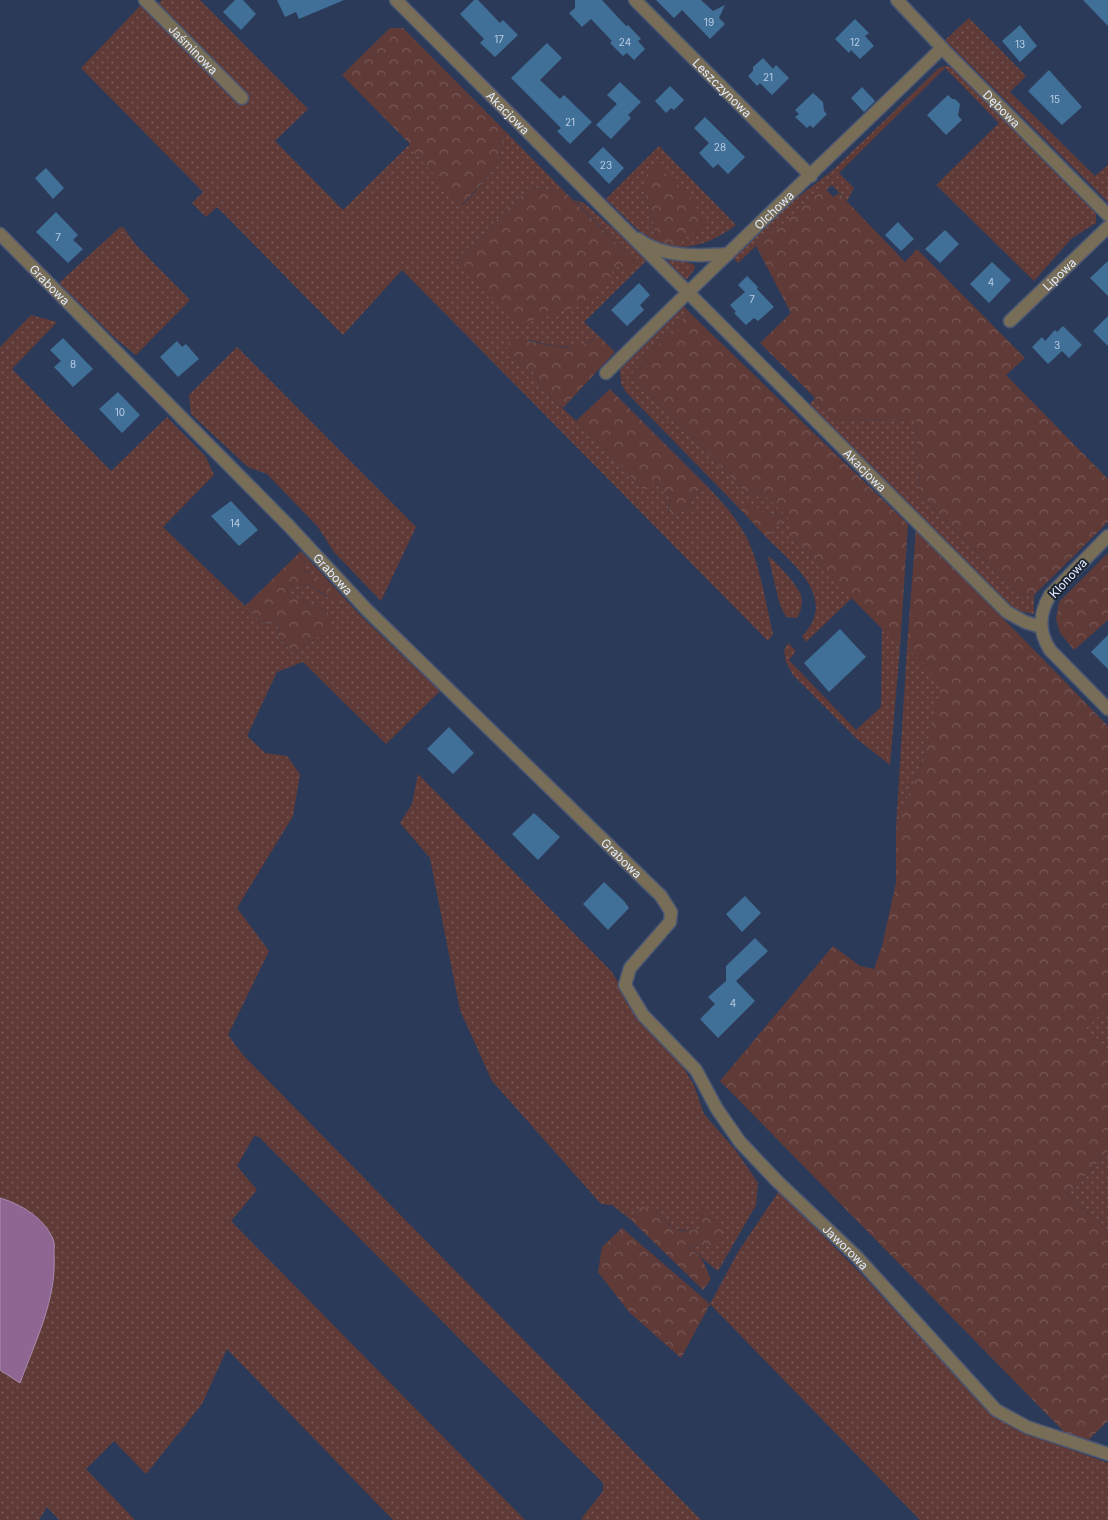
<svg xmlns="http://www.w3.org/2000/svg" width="1108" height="1520" font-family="Inter,sans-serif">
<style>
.green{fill:url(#green-dots)}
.forest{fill:url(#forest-crowns)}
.water{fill:#8f6591;stroke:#a88db2}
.building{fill:#407097}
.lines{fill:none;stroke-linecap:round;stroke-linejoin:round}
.minor-casing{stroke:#495674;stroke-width:15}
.minor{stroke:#786d56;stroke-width:12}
.labels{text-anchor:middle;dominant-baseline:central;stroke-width:4;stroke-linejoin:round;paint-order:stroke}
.number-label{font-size:10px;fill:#bacce5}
.street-label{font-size:12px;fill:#e2ebff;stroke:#1b2230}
</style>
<defs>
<pattern id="green-dots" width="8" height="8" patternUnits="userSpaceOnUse" patternTransform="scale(1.25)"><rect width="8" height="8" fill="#603a37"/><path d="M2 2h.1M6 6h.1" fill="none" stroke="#765755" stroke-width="1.8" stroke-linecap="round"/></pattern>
<pattern id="forest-crowns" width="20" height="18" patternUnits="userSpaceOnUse" patternTransform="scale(1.25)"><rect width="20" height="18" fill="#603a37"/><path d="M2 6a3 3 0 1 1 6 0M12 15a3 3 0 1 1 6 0" fill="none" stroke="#765755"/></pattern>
</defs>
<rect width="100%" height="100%" fill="#2c3a59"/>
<path class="green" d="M162 0H200L308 109 275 141 343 210 408 146 463 205 494 170 506 132 563 190 529 188 456 261 612 270 618 266 635 262 574 200 584 203 648 259 584 322 600 337 577 347 555 346 529 340 511 355 533 371 540 387 607 450 642 489 654 481 670 498 668 512 673 520 679 513 688 509 694 493 708 487C721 501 735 516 744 533 759 557 766 605 773 634L768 641 402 270 343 335 217 207 206 217 192 203 203 192 81 68 141 5 149 13Z
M969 18 1026 76 1010 92 1095 176 1108 165V202L945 40Z
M946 66 955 68 1096 212V223L1072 238 1034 281 936 185 999 123 945 68 839 173 854 188 847 201 832 185 756 246 738 263 731 255 789 204 832 171 939 68Z
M659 146 736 225C714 241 698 248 670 247L644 188 658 243 638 230 606 199Z
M123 227 136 245 190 300 136 355 115 338 59 283 119 228Z
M668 260 683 261 695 265 694 270 687 279C678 278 671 268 668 260Z
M680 302 689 312 630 376 746 492 766 496 790 519V536L852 598 806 642 802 636C839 599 793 564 767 538L783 519 779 514 766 515 751 504 738 507 626 392 621 383 620 369Z
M31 315 57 322 12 369 111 471 167 417 206 457 214 475 163 527 264 624 279 623 278 638 294 653 316 639 327 611 286 593 289 587 308 584 329 598 309 572 302 570 305 563 301 551 360 615 440 691 386 744 303 662 277 672 247 736 265 753 287 756 300 774 293 816 237 908 269 951 228 1035 243 1055 701 1520H583L581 1519 603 1491V1483L259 1137 254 1136 237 1166 257 1190 231 1221 525 1520H393L227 1349 202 1404 146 1474 114 1441 86 1469 135 1520H59L47 1507 39 1520H0V347Z
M237 347 416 527 381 601 334 552 318 527 267 474 248 467 191 414 189 395Z
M815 398 836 419 916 420 919 492 1017 594 1034 595V614L1014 610 1000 600 912 508 808 407Z
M768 556C776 561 798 586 801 595 803 603 801 611 797 618L786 617 780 605Z
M882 628 900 647 890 765 857 739 793 675 786 662 784 650 788 643 796 651 789 660 856 730 881 707Z
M907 647 943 684 927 746 896 829Z
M418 774 612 972 624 993 626 1002 645 1025 683 1067 694 1085 704 1114 737 1152 758 1183 756 1205 718 1271 688 1247 712 1245 701 1229C675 1232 673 1230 656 1210L635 1212 631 1220 612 1205 601 1204 492 1081 460 1010 430 858 400 823 412 804Z
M1108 1008V1050L1085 1028Z
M1108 1151V1232L1068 1194Z
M779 1191 866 1279 987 1409 1007 1424 1053 1443 1108 1463V1520H920L710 1304 738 1252Z"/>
<path class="forest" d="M390 28H403L506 132 494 170 462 205 408 146 410 144 342 75Z
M657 165 690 197 707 225 670 247 658 243 644 188 648 169Z
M529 188 563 190 635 262 633 265 626 270 618 266 612 270 613 278 586 304 519 324 456 261Z
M825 188 833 197 839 193 905 262 917 249 1025 358 1006 375 1108 479V522L1034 595 1017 594 919 492 916 420 836 419 760 343 791 313 756 246Z
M689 312 908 524 900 647 790 536 789 519 766 496 746 492 630 376Z
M600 337 615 352 563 408 540 387 533 371 511 355 506 345 513 338C532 340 560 351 578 346 586 344 593 340 600 337Z
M610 389 708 487 694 493 688 509 679 513 673 520 668 519 670 498 654 481 648 489H642L607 450 576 421Z
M751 503 766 515 779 514 783 519 767 538 738 507Z
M916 529 1108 726V1008L1086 1028 1108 1050V1151L1068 1194 1108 1232V1421L1080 1448 720 1081 833 946 860 966 874 969 882 946 896 883V829L927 746 942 684 907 647Z
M301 551 305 563 302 570C320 576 330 588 342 601L340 604 308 584 289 587 286 593 327 611 332 625 316 639 294 653 278 638 279 623 264 624 245 606Z
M1108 553V620L1074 650 1060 633 1056 619 1059 602Z
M642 1207 656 1210 669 1225 681 1231 700 1229 698 1220 701 1209C715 1215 723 1225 723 1240L712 1245 688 1247 702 1259 711 1279 703 1290 631 1220 635 1212Z
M622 1228 710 1304 681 1358 629 1312 598 1272 602 1247Z"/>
<path class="water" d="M0 1198C21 1204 44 1218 53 1239 55 1243 54 1249 54 1254 57 1299 35 1342 20 1383L0 1370Z"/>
<path class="building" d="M235 0H243L256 14 241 30 223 12Z
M277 0H344L299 19 296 12 285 17Z
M474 0H478L500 23 503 20 518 35 495 57 480 43 484 39 460 14Z
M575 0H602L626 26 628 25 641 39 638 41 645 49 634 60 627 53 623 56 610 43 612 41 591 19 582 27 569 13 575 8Z
M656 0H701L713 11 725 5 719 18 725 24 710 39 682 10 674 18Z
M1083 0H1108V26Z
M855 19 869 33 865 36 874 46 860 59 851 50 849 53 835 39Z
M1020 25 1037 46 1020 62 1002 41Z
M547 43 562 58 540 80 560 99 564 95 592 122 570 144 557 131 561 128 511 78Z
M763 58 773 69 776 65 789 78 772 95 760 83 757 86 748 76 753 71V67Z
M1049 70 1082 107 1062 125 1028 91Z
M620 82 641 102 628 115 631 118 611 139 596 125 617 104 607 95Z
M670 86 684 100 674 110 671 108 666 113 655 101Z
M862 87 875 101 864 112 851 98Z
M813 93 823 102 824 111 827 114 813 128 810 125 807 128 795 117 799 114 795 110Z
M948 95 952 99H955L960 104 958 116 962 120 946 135 927 115Z
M705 117 745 157 728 174 718 164 713 168 699 153 709 143 694 128Z
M603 147 624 168 609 184 588 162Z
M46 168 64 188 53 199 35 178Z
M56 212 78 235 73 240 83 249 68 263 36 232Z
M898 222 914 239 901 251 885 235Z
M945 230 959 244 940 263 925 249Z
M1108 261V296L1090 278Z
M992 262 1011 280 989 303 970 284Z
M747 276 758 287 757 289 774 307 758 321 754 318 746 325 734 313 736 312 730 305 745 292 738 285Z
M639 283 650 295 640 305 644 310 627 326 611 310Z
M1108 316V346L1093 331Z
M1063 326 1082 345 1069 358 1062 351 1048 364 1032 347 1042 337 1045 341 1055 330 1057 332Z
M63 338 93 369 73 387 54 367 61 361 50 350Z
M177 341 182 347 186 344 199 359 178 377 160 357Z
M118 392 140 415 122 433 99 409Z
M231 501 258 530 239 546 211 516Z
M840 629 866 657 829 692 804 663Z
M1108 635V669L1091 652Z
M449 727 474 753 453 774 427 749Z
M534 813 560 837 538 860 512 834Z
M604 882 624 901 629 908 608 930 583 904Z
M745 896 761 913 742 932 726 914Z
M755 938 768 951 736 981 755 1001 718 1038 700 1019 715 1004 708 997 726 981V966Z"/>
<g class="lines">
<defs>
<g id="minor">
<path id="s1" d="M145 0 242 98"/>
<path id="s2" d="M396 0 1007 612 1025 622 1041 627"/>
<path id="s3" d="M635 0 811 176"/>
<path id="s4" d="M897 0 947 53 1108 215"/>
<path id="s5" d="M0 234 289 526 367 610 661 896 671 912 670 922 630 968 625 985 643 1015 696 1070 717 1109 740 1142 777 1181 857 1257 996 1410 1027 1427 1108 1454"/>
<path d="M638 239C663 258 699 256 728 254"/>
<path id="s6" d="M1010 321 1108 227"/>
<path id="s7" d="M606 373C716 263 830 157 942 48"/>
<path d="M1108 536 1050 595C1039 614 1038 631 1050 650L1108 709"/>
</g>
</defs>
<use href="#minor" class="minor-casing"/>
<use href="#minor" class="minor"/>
</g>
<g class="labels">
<g class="number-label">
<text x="709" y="22">19</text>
<text x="499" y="39">17</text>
<text x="625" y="42">24</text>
<text x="855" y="42">12</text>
<text x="1020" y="44">13</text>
<text x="768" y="77">21</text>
<text x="1055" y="99">15</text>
<text x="570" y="122">21</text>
<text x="720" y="147">28</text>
<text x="606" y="165">23</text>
<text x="58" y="237">7</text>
<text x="991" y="282">4</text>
<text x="752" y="299">7</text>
<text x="1057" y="345">3</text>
<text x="73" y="364">8</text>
<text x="120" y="412">10</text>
<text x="235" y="523">14</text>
<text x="733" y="1003">4</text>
</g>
<g class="street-label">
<text stroke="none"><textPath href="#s1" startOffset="69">Jaśminowa</textPath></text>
<text stroke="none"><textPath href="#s3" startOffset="124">Leszczynowa</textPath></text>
<text stroke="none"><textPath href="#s4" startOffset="151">Dębowa</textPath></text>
<text stroke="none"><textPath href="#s2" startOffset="159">Akacjowa</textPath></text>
<text stroke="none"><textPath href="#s7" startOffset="234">Olchowa</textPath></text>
<text stroke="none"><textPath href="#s6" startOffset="68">Lipowa</textPath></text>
<text stroke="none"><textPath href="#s5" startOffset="71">Grabowa</textPath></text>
<text stroke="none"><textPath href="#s2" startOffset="664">Akacjowa</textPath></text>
<text stroke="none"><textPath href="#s5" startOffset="476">Grabowa</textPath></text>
<text transform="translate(1068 578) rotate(-47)">Klonowa</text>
<text stroke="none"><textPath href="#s5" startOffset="881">Grabowa</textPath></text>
<text stroke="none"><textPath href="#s5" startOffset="1388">Jaworowa</textPath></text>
</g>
</g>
</svg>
